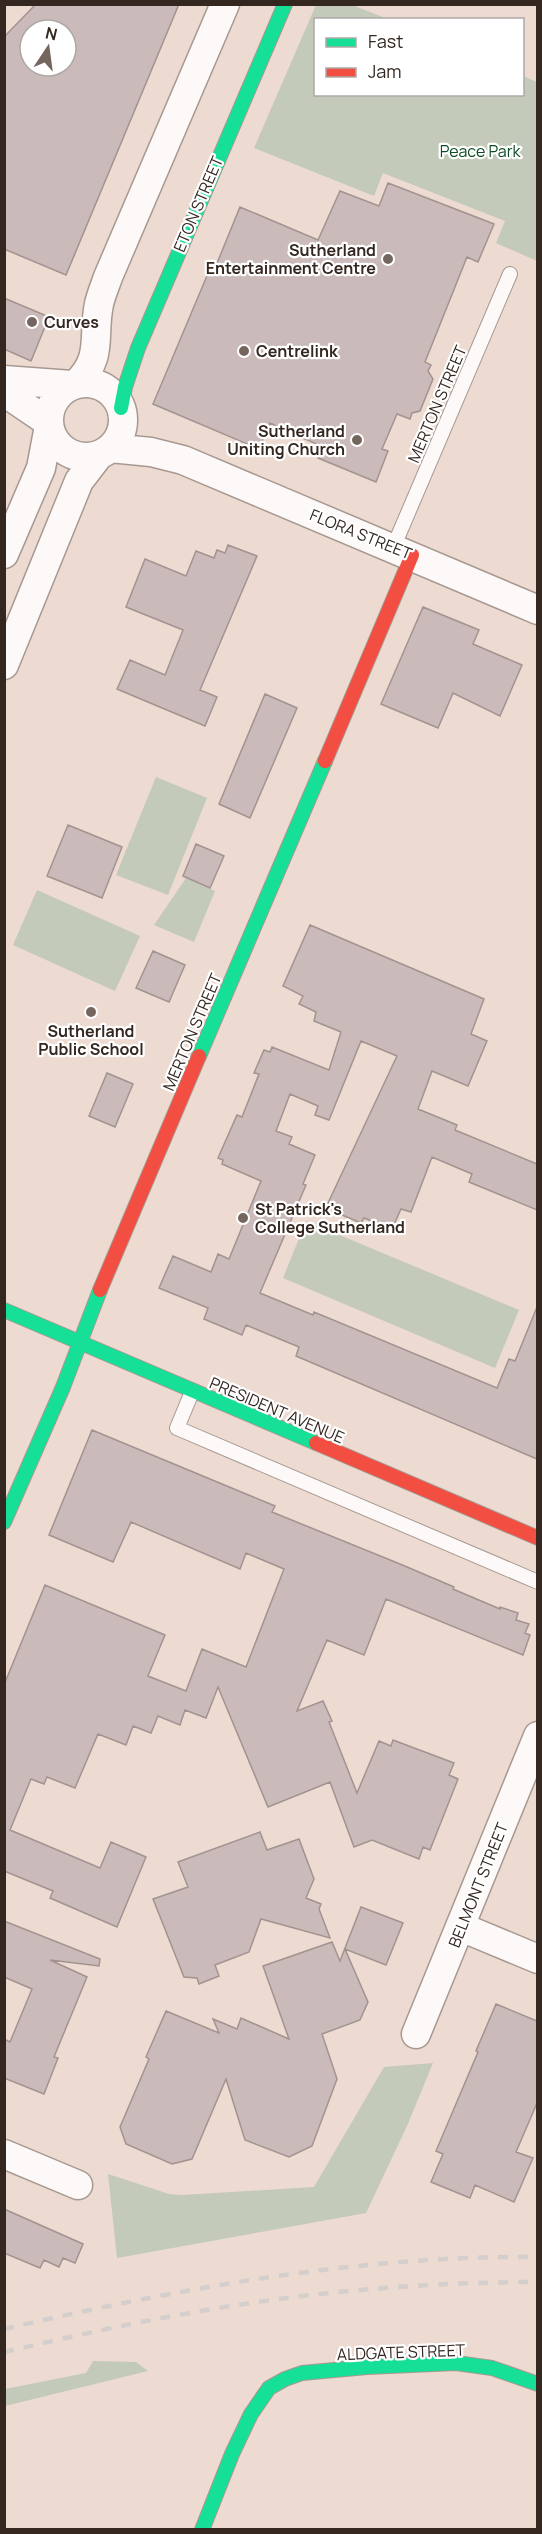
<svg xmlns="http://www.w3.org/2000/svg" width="542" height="2534" font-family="Manrope,sans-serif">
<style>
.green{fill:#c3cab9}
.building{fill:#cabab9;stroke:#a29391;stroke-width:1.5;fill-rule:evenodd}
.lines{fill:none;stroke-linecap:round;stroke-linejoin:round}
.lane-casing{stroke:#a79991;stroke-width:16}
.street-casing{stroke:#a79991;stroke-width:31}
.fast-casing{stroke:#a79991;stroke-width:16}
.jam-casing{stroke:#a79991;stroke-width:16}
.lane{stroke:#fcf9f8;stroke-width:14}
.street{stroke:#fcf9f8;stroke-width:28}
.fast{stroke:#16e098;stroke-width:14}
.jam{stroke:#f24e42;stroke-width:14}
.rail{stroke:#d4cfcd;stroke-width:4.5;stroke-dasharray:10 10;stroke-linecap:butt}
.poi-dot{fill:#74665e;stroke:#fff;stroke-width:2}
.labels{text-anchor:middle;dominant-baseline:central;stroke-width:4.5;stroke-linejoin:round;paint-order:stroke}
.park-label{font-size:16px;fill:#0e4c26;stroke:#fff}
.street-label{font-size:16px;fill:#332720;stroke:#fff}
.poi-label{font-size:16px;font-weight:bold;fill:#332720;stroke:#fff;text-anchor:start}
</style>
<rect width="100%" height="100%" fill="#eddad0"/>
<path class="green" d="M316 5H352L388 19 316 20V94H522L523 76 537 82V261L496 243 505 221 383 173 374 196 254 148Z
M156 777 207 798 168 895 116 875Z
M186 878 215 891 194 942 154 925Z
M37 890 140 936 115 991 13 945Z
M306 1221 519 1310 495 1368 283 1278Z
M433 2063 407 2126 366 2213 117 2258 108 2174 169 2194 182 2195 314 2187 384 2067Z
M93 2361 136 2362 148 2371 5 2406V2389L86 2373Z"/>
<path class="building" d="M36 4H179L66 275 4 249V37ZM30 30H66V66H30Z
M388 183 494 224 478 262 467 257 425 362 431 365 428 371 433 379 420 411 412 413 410 419 397 414 382 449 388 451 376 482 318 458 323 447 270 423 259 449 153 404 209 271 213 273 240 207 318 240 340 191 379 206Z
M4 298 49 317 31 361 4 349Z
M228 545 257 556 200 690 217 697 205 726 117 689 130 660 165 675 183 630 126 607 145 559 186 576 196 551 214 558 217 550 225 553Z
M423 607 479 630 473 644 522 665 500 716 453 693 438 728 381 704Z
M265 694 297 708 250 818 219 804Z
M68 825 122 847 102 898 47 876Z
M196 844 224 856 210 888 183 876Z
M310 925 484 999 471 1034 487 1041 468 1086 432 1071 418 1109 457 1125 455 1130 537 1164V1210L469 1182 472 1174 432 1157 411 1212 401 1209 392 1229 364 1218 361 1223 342 1215 343 1209 328 1203 397 1056 361 1041 329 1120 315 1115 318 1106 290 1094 276 1131 292 1137 289 1144 315 1155 303 1184 306 1185 260 1293 313 1315 314 1312 497 1388 509 1359 515 1361 537 1307V1459L296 1356 299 1347 246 1325 242 1335 204 1319 208 1308 159 1288 173 1256 211 1272 218 1254 229 1259 261 1181 222 1164 223 1160 218 1158 237 1115 242 1117 259 1074 254 1073 264 1050 270 1052 272 1047 329 1070 341 1032 314 1021 316 1012 299 1004 303 996 283 986Z
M153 951 185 965 169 1002 136 988Z
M107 1073 133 1084 115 1127 89 1116Z
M92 1430 275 1506 272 1512 400 1564 454 1587 453 1589 500 1609V1607L518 1613 516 1620 529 1624 525 1633 530 1635 523 1655 386 1599 364 1655 327 1640 297 1711 323 1701 332 1721 329 1722 357 1793 379 1741 391 1746 393 1740 454 1763 449 1775 458 1779 430 1850 423 1847 419 1859 372 1840 354 1847 330 1782 268 1807 218 1687 206 1718 185 1710 180 1725 158 1716 151 1733 133 1726 126 1745 98 1734 75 1788 47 1777 44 1784 31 1779 10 1830 100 1868 111 1842 146 1857 117 1927 50 1898 53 1891 4 1871V1685L45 1585 165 1635 148 1676 186 1691 202 1649 246 1667 284 1569 246 1553 240 1569 131 1522 113 1562 49 1535Z
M260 1832 267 1850 299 1839 314 1879 306 1898 321 1904 319 1909 330 1938 261 1919 249 1952 215 1965 219 1976 199 1984 197 1978 184 1977 153 1899 188 1887 178 1862Z
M361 1907 403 1923 386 1965 345 1949 368 2002 360 2020 322 2034 337 2079 312 2146 289 2157 245 2140 226 2079 192 2159 172 2164 126 2144 120 2127 149 2059 146 2057 166 2011 219 2033 213 2019 237 2029 241 2018 289 2039 263 1966 332 1942 340 1961Z
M4 1921 100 1959 99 1966 50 1960 87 1977 54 2057 58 2058 44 2094 4 2078V2039L10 2042 32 1989 4 1977Z
M496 2004 537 2021V2103L516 2152 533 2158 514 2202 475 2185 470 2198 431 2182 443 2154 436 2151 478 2052 476 2051Z
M4 2209 83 2244 75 2263 63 2258 59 2267 44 2260 40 2268 4 2253Z"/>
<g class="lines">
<defs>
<path id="lane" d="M393 548 510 274
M192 1392 177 1428 538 1582"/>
<path id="street" d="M4 380 72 385
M49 420a37 37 0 1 1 74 0a37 37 0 1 1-74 0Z
M76 384C104 357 92 337 99 304 101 295 105 286 108 277L225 4
M4 392 48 422
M110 448 151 452 183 460 538 610
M4 554 41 468 49 426
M4 665 79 481 99 455
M461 1927 538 1959
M416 2034 538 1736
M4 2154 78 2185"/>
<path id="fast" d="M121 408 125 387 138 348 285 4
M199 1056 325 761
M4 1310 316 1443
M4 1522 63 1387 100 1290
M202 2530 232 2454 251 2414 269 2388 285 2379 302 2373 367 2367 456 2363 492 2368 538 2384"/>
<path id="jam" d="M325 761 412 555
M100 1290 199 1056
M316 1443 538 1538"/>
</defs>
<use href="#lane" class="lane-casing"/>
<use href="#street" class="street-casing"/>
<use href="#fast" class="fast-casing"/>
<use href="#jam" class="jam-casing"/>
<use href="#lane" class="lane"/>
<use href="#street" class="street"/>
<use href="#fast" class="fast"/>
<use href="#jam" class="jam"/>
<path class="rail" d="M4 2329C179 2289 358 2255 538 2257
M4 2352C62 2339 120 2325 179 2315 296 2293 418 2282 538 2282"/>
</g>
<g class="poi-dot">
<circle cx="388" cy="259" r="6"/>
<circle cx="32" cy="322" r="6"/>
<circle cx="244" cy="351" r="6"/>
<circle cx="357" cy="440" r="6"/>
<circle cx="91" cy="1012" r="6"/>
<circle cx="243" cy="1218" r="6"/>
</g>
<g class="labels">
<g class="park-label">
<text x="480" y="151">Peace Park</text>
</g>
<g class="street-label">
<text transform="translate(198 204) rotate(-67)">ETON STREET</text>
<text transform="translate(437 404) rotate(-67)">MERTON STREET</text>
<text transform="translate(361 534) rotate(22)">FLORA STREET</text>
<text transform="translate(192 1032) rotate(-67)">MERTON STREET</text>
<text transform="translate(277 1410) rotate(23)">PRESIDENT AVENUE</text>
<text transform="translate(478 1885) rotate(-68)">BELMONT STREET</text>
<text transform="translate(401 2352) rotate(-2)">ALDGATE STREET</text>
</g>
<g class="poi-label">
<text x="376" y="250" text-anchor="end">Sutherland<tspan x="376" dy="18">Entertainment Centre</tspan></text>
<text x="44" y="322">Curves</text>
<text x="256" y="351">Centrelink</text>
<text x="345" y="431" text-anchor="end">Sutherland<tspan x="345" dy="18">Uniting Church</tspan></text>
<text x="91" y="1031" text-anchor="middle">Sutherland<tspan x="91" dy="18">Public School</tspan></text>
<text x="255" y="1209">St Patrick's<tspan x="255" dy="18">College Sutherland</tspan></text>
</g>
</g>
<rect width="542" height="2534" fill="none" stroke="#332720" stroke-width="12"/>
<rect x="314" y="18" width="210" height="78" fill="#ffffff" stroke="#ada9a6" stroke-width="1.5"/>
<rect x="326" y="38" width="30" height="9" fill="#16e098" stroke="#ada9a6" stroke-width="1.5"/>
<text x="368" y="48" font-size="18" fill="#332720">Fast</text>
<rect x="326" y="68" width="30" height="9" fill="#f24e42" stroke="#ada9a6" stroke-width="1.5"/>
<text x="368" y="78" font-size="18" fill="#332720">Jam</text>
<g transform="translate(48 48) rotate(13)"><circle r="28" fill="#ffffff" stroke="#ada9a6" stroke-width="1.5"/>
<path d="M0-4.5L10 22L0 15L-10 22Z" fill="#74665e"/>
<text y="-9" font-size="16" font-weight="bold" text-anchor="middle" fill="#332720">N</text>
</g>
</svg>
